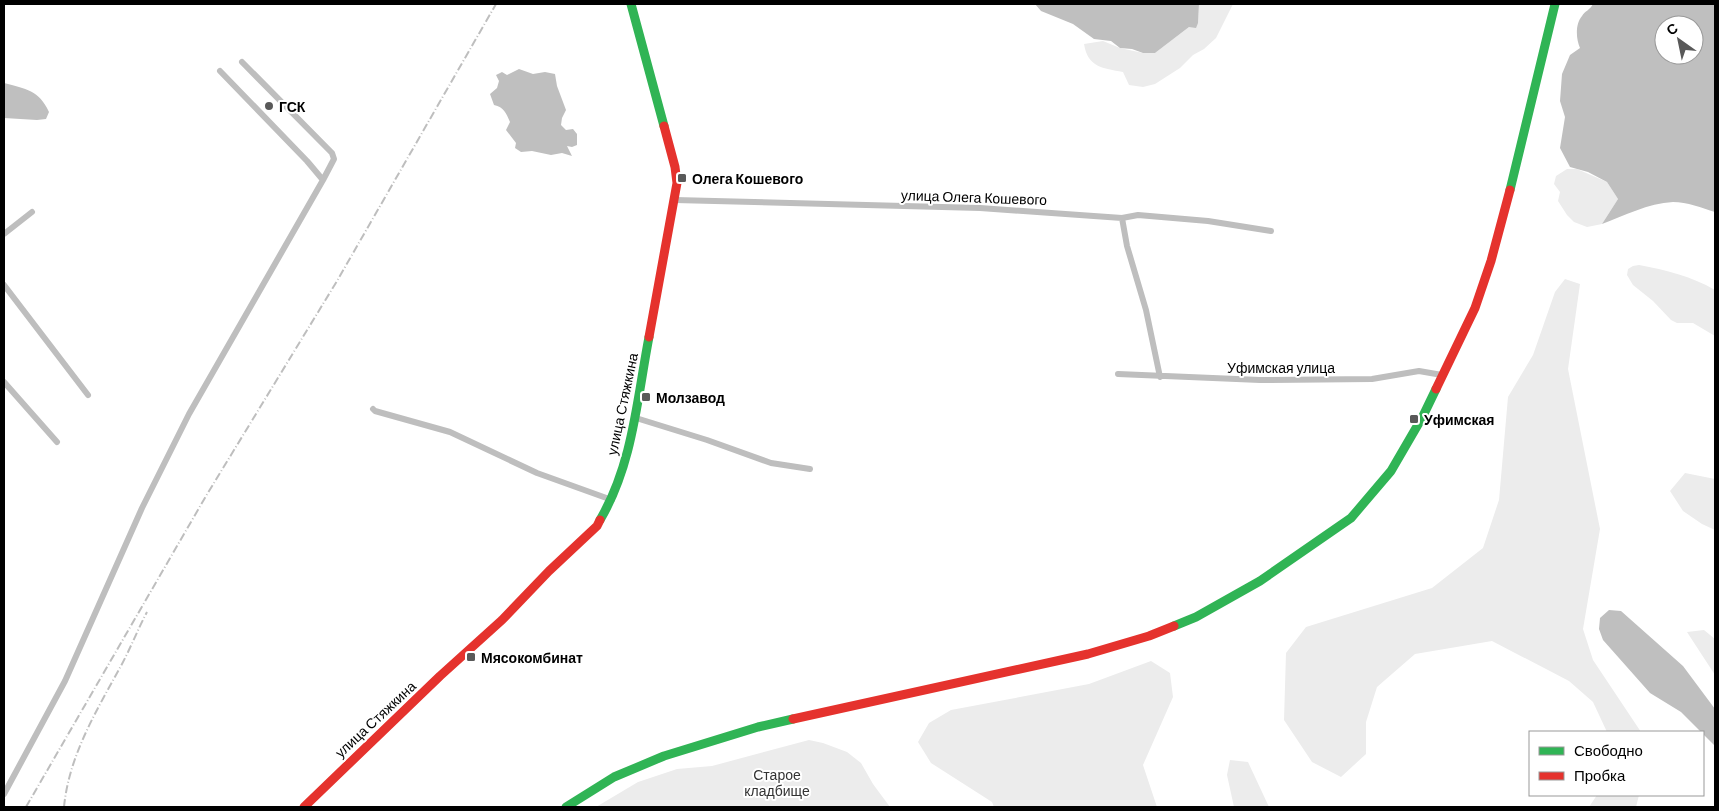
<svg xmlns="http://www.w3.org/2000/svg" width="1719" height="811" font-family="Barlow,sans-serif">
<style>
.green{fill:#ececec}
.water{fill:#bfbfbf;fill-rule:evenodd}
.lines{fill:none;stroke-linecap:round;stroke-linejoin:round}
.street{stroke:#bebebe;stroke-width:6}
.fast{stroke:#30b455;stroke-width:9}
.jam{stroke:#e5322d;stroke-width:9}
.rail{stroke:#bebebe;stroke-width:2;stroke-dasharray:8 2.5 1 2.5;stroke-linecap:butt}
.poi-dot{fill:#595959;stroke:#fff;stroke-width:2}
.labels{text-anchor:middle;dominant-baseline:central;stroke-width:4;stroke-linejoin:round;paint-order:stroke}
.poi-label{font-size:14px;font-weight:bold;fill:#000;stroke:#fff;text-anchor:start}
.street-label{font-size:14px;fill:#000;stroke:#fff}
.park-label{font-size:14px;fill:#333;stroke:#fff}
</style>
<rect width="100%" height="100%" fill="#fff"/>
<path class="green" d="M1199 4H1233L1216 38 1204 49 1193 55 1180 68 1155 84 1143 87 1129 85 1123 72C1103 68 1088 68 1084 44L1103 41 1120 48 1143 53H1155L1189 27 1198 23Z
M1567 169H1577L1607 182 1618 199 1602 224 1587 227 1574 222 1567 215 1558 201 1560 192 1554 184 1556 176Z
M1639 265C1666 270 1691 276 1715 290V336L1693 323H1677L1671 320 1653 301 1633 285 1627 275 1628 269 1633 266Z
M1565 279 1580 284 1568 369 1600 529 1583 629 1593 660 1641 732H1607L1593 702 1569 681 1492 641 1415 654 1377 687 1366 722V754L1341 777 1312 762 1284 720 1286 653 1306 627 1432 588 1483 548 1499 500 1508 397 1533 355 1555 292Z
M1685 473 1715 479V530L1702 524 1683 511 1670 491Z
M1704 630 1715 639V675L1687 632Z
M1151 661 1170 673 1173 697 1143 765 1157 807H994L992 802 931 763 918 742 929 723 951 710 1089 684Z
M809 740 823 743 847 752 861 763 873 784 890 807H596L638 782 677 769 712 766Z
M1230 760 1248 762 1269 807H1234L1227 775Z
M1597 795H1639L1636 807H1589Z"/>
<path class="water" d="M1035 4H1199L1198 23 1196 28 1189 27 1155 53H1143L1132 49 1120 48 1111 41 1094 39 1073 24 1041 11Z
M1593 4H1715V212C1702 208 1687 202 1673 202 1648 203 1624 216 1602 224L1618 199 1607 182 1588 172 1570 167 1560 148 1565 117 1560 101 1562 74 1570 55 1580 48C1576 39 1575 24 1582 16 1585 11 1590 10 1593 4ZM1664 25H1694V55H1664Z
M519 69 533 74 545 72 555 74 557 86 566 110 562 118 561 125 566 130 573 129 577 134V145L572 147 567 146 572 156 562 153 551 155 532 151 521 152 515 148 516 143 506 130 510 122C506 113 504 107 494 105L490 94 497 88 499 81 496 75 502 72 507 75Z
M4 83C26 89 39 90 49 112L46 119 37 120 4 118Z
M1609 610 1621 611 1683 666 1715 709V746L1681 712 1650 693 1603 640 1599 629 1600 618Z"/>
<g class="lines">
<path class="street" d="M242 62 332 153 334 159 323 180
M675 200 980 208 1122 218 1138 215 1208 221 1271 231
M1122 218 1127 246 1146 310 1160 377
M4 234 32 212
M4 285 88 395
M1118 374 1260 380 1372 379 1419 371 1442 375
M4 382 57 442
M373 409 375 411 450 432 537 473 612 500
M636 418 707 440 771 463 810 469
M4 794 65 681 142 508 189 414 323 180 307 161 220 71"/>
<path class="fast" d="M631 4 664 126
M1510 190 1555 4
M600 520C633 464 637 399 649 337
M1174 626 1196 617 1260 581 1351 518 1391 471 1423 416 1436 389
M566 807 614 777 664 756 758 727 793 719"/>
<path class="jam" d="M649 337 677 183 675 167 664 126
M1436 389 1475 308 1491 261 1510 190
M793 719 1088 654 1149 636 1174 626
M304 807 440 676 502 620 549 571 597 526 600 520"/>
<path class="rail" d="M26 807 206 496 337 281 496 4
M64 807C69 755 97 710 122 664 131 647 138 629 147 612"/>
</g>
<g class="poi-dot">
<circle cx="269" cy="106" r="5"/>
<rect x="677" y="173" width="10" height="10" rx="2.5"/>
<rect x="641" y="392" width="10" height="10" rx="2.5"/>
<rect x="1409" y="414" width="10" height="10" rx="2.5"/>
<rect x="466" y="652" width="10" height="10" rx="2.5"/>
</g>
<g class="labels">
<g class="poi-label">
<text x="279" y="106">ГСК</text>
<text x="692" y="178">Олега Кошевого</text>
<text x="656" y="397">Молзавод</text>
<text x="1424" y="419">Уфимская</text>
<text x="481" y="657">Мясокомбинат</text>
</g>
<g class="street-label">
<text transform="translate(974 197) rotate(2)">улица Олега Кошевого</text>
<text x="1281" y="367">Уфимская улица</text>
<text transform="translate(622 404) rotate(-78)">улица Стяжкина</text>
<text transform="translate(375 719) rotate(-43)">улица Стяжкина</text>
</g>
<g class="park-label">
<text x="777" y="774">Старое<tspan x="777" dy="16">кладбище</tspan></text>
</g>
</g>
<rect width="1719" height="811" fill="none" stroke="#000000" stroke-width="10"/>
<rect x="1529" y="731" width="175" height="65" fill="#ffffff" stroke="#999999"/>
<rect x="1539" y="747" width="25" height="8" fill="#30b455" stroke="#999999"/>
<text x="1574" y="756" font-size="15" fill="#000000">Свободно</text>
<rect x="1539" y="772" width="25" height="8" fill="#e5322d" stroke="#999999"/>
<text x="1574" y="781" font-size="15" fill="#000000">Пробка</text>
<g transform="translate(1679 40) rotate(327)"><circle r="24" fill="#ffffff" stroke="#999999"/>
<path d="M0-4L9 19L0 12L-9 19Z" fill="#595959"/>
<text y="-8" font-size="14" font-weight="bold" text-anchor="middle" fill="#000000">С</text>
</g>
</svg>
